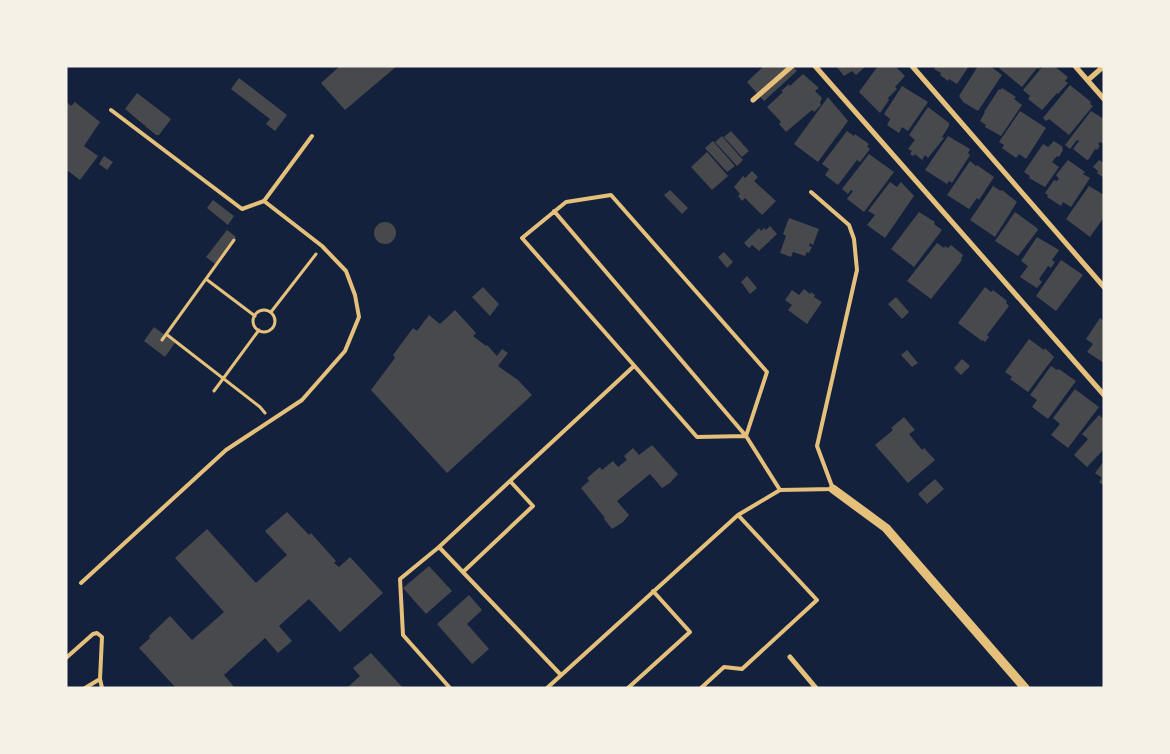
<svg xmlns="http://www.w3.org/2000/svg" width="1170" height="754" font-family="'Sofia Sans Condensed',sans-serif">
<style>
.building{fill:#48494c}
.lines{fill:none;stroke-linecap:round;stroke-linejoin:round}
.path{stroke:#e5c07b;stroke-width:3}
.service{stroke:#e5c07b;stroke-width:4}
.minor{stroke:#e5c07b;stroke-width:5}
.tertiary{stroke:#e5c07b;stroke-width:9}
</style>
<rect width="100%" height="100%" fill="#14213d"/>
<path class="building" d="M340 66H397L345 110 321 83Z
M764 66H792L797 71 764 101 747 82Z
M836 66H866L856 75 852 71 844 76Z
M878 66H895L905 76 895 87 897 89 888 98 889 100 880 113 859 92Z
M936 66H969L957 84 949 79 948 81 940 75 941 73 934 69Z
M978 66H990L1002 75 978 111 963 102 959 96Z
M1000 66H1042L1039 69 1037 68 1022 87 999 68Z
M1043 66H1054L1068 77 1065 81 1068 83 1058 94 1057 93 1042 110 1028 99 1030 96 1023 90Z
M803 74 819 88 815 91 822 98 820 103 821 105 814 112 812 110 786 132 779 124 781 122 767 107 783 92 781 91 789 84 790 86Z
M239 78 287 115 275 131 266 124 270 119 231 89Z
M1070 85 1091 102 1090 104 1093 106 1069 135 1049 119 1046 121 1043 118Z
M902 86 928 102 908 131 902 127 899 133 887 125 890 119 884 114Z
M1002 88 1016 97 1014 99 1022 105 1001 136 985 127 986 125 980 121 985 112H984L999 89 1000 90Z
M137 93 171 119 159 135H156L145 126 146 125H144L125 109Z
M828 97 848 121 818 162 794 144Z
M66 101 71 106 75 102 100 122 84 146 98 156 80 180 68 171 66 173Z
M928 107 949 123V126L942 137 944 138 928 158 925 155 922 160 915 154 913 156 910 154 912 151 908 149 915 140 909 135Z
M1020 111 1046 128 1026 159 1019 154 1016 158 1002 148 1004 145 999 142Z
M1091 111 1104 119V144L1100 142 1098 144 1100 146 1097 150 1095 149 1089 159 1087 160 1073 149 1079 141 1077 140 1070 149 1065 145Z
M731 131 749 151 742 157 724 137Z
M847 131 854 136 855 134 869 144 867 146 870 149 860 162 857 160 838 185 825 175 829 169 822 164Z
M722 136 743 160 737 166 715 142Z
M948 136 970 149 968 153 970 155 952 183 949 181 947 184 925 170Z
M713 141 735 166 727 172 705 148Z
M1054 141 1063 147 1062 148 1063 150 1059 157 1057 156 1052 162 1059 167 1045 187 1029 178 1030 176 1024 172 1043 144 1048 147Z
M707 152 728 176 712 190 691 167Z
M869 154 894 172 864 212 847 199 853 191 851 190 848 194 842 189Z
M104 156 113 162 107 170 99 164Z
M1068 160 1085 172 1083 174 1090 178 1071 207 1063 202 1061 206 1047 197 1048 195 1045 193 1054 180 1057 181 1059 179 1056 175Z
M1099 160 1104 163V178L1097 173 1098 171 1093 167Z
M970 161 976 166 977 165 994 177 979 200 977 198 969 209 947 195Z
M752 171 758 177 754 181 776 201 762 215 745 198 742 201 738 196 740 194 734 187 743 176 745 178Z
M890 182 897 187 901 182 914 196 885 238 867 225 875 215 868 211Z
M993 186 1001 191 1002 190 1017 202 995 237 970 220Z
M1089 186 1104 195V217L1090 237 1066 219Z
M670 190 688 208 682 214 664 195Z
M213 200 234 216 228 225 207 208Z
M919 212 935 222 934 224 942 230 914 267 891 249Z
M1015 212 1037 228 1038 230 1018 256 995 241Z
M789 218 819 229 813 245 810 243 809 246 812 247 809 253 807 252 805 256 793 252 791 257 780 253 786 236 783 234Z
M374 233a11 11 0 1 1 22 0a11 11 0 1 1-22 0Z
M770 226 777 234 759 251 752 245 749 248 744 243 759 228 761 231 764 228 766 230Z
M227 230 236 237 215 264 206 257Z
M1037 237 1059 250 1052 260 1055 262 1051 268 1048 266 1039 279 1042 282 1037 288 1020 277 1028 266 1021 261Z
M937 243 944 248 945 246 948 248 951 245 963 255 961 259 962 260 931 299 907 281Z
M724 252 733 262 727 268 718 257Z
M1061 260 1083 275 1056 311 1036 296Z
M747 276 757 288 750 294 741 282Z
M483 287 499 304 490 316 472 297Z
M985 287 991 292 993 290 1007 301 1006 303 1009 306 987 335 989 337 985 342 983 340 982 341 958 323Z
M804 289 810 294 811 292 815 295 814 297 822 302 807 324 788 310 792 305 785 300 792 290 799 295Z
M896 297 909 312 902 319 888 304Z
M455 310 476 333 473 336 486 346 487 345 497 356 502 349 508 353 498 366 518 380 532 395 447 473 371 390 395 358 393 355 413 328 417 331 429 315 440 324Z
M1100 318 1104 321V363L1087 352 1093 344 1086 339Z
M154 327 175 343 165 357 144 341Z
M1029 339 1044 350 1045 348 1054 357 1028 392 1010 379 1012 377 1005 372Z
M907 350 918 363 912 367 901 355Z
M962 359 970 366 961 375 954 368Z
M1051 366 1057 370 1059 369 1076 381 1048 419 1032 407 1037 400 1030 395Z
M1075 389 1099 407 1068 448 1051 435 1060 424 1053 418Z
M1099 415 1104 419V449L1087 467 1074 455 1088 439 1082 434Z
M904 417 915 430 909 434 922 450 924 448 935 460 908 483 875 445 893 430 891 428Z
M652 445 678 474 670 483 662 488 650 474 617 501 629 515 623 522 612 529 604 519 605 518 581 488 589 481 587 478 600 467 602 470 613 461 618 467 627 460 624 456 633 448 639 455Z
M1104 461V486L1099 482 1102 478 1095 473Z
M935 479 944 489 927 504 918 494Z
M287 512 309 535 311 533 336 561 334 563 339 567 350 557 383 593 340 632 309 599 279 626 292 641 278 653 265 638 224 675 235 688H176L139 648 150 638 149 636 170 616 192 640 224 612 175 558 207 529 256 583 287 555 265 531Z
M429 566 452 591 426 614 403 588Z
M469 595 482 610 467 624 489 649 472 664 437 624Z
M371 653 403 688H347L360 676 353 668Z"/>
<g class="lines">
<path class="path" d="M206 279 255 316
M253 321a11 11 0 1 1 22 0a11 11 0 1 1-22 0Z
M271 312 316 254
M166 334 260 407 265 413
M162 340 234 240
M214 391 259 330"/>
<path class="service" d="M264 201 312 136
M554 211 746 436 767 372 611 195 566 202 522 238 697 437 746 436 780 490
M510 481 634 366
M439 547 510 481 533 506 463 572
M81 583 226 450 302 400 345 351 359 317 355 295 346 271 322 246 264 201 242 209 111 110
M66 658 93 634 97 633 102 637 100 679 102 688
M85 688 100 679
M450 688 403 635 400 579 439 547 561 675
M547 688 738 515 780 490 833 489 817 446 857 270 854 239 849 225 811 192
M628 688 690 632 653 591
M701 688 724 667 742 669 817 600 738 515"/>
<path class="minor" d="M815 66 1104 395
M912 66 1104 287
M1075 66 1104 99
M1088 80 1104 66
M753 100 792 66
M790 657 816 688"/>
<path class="tertiary" d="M833 489 886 528 1025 688"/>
</g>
<rect width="1170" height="754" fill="none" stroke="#f6f1e7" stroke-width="135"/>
</svg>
